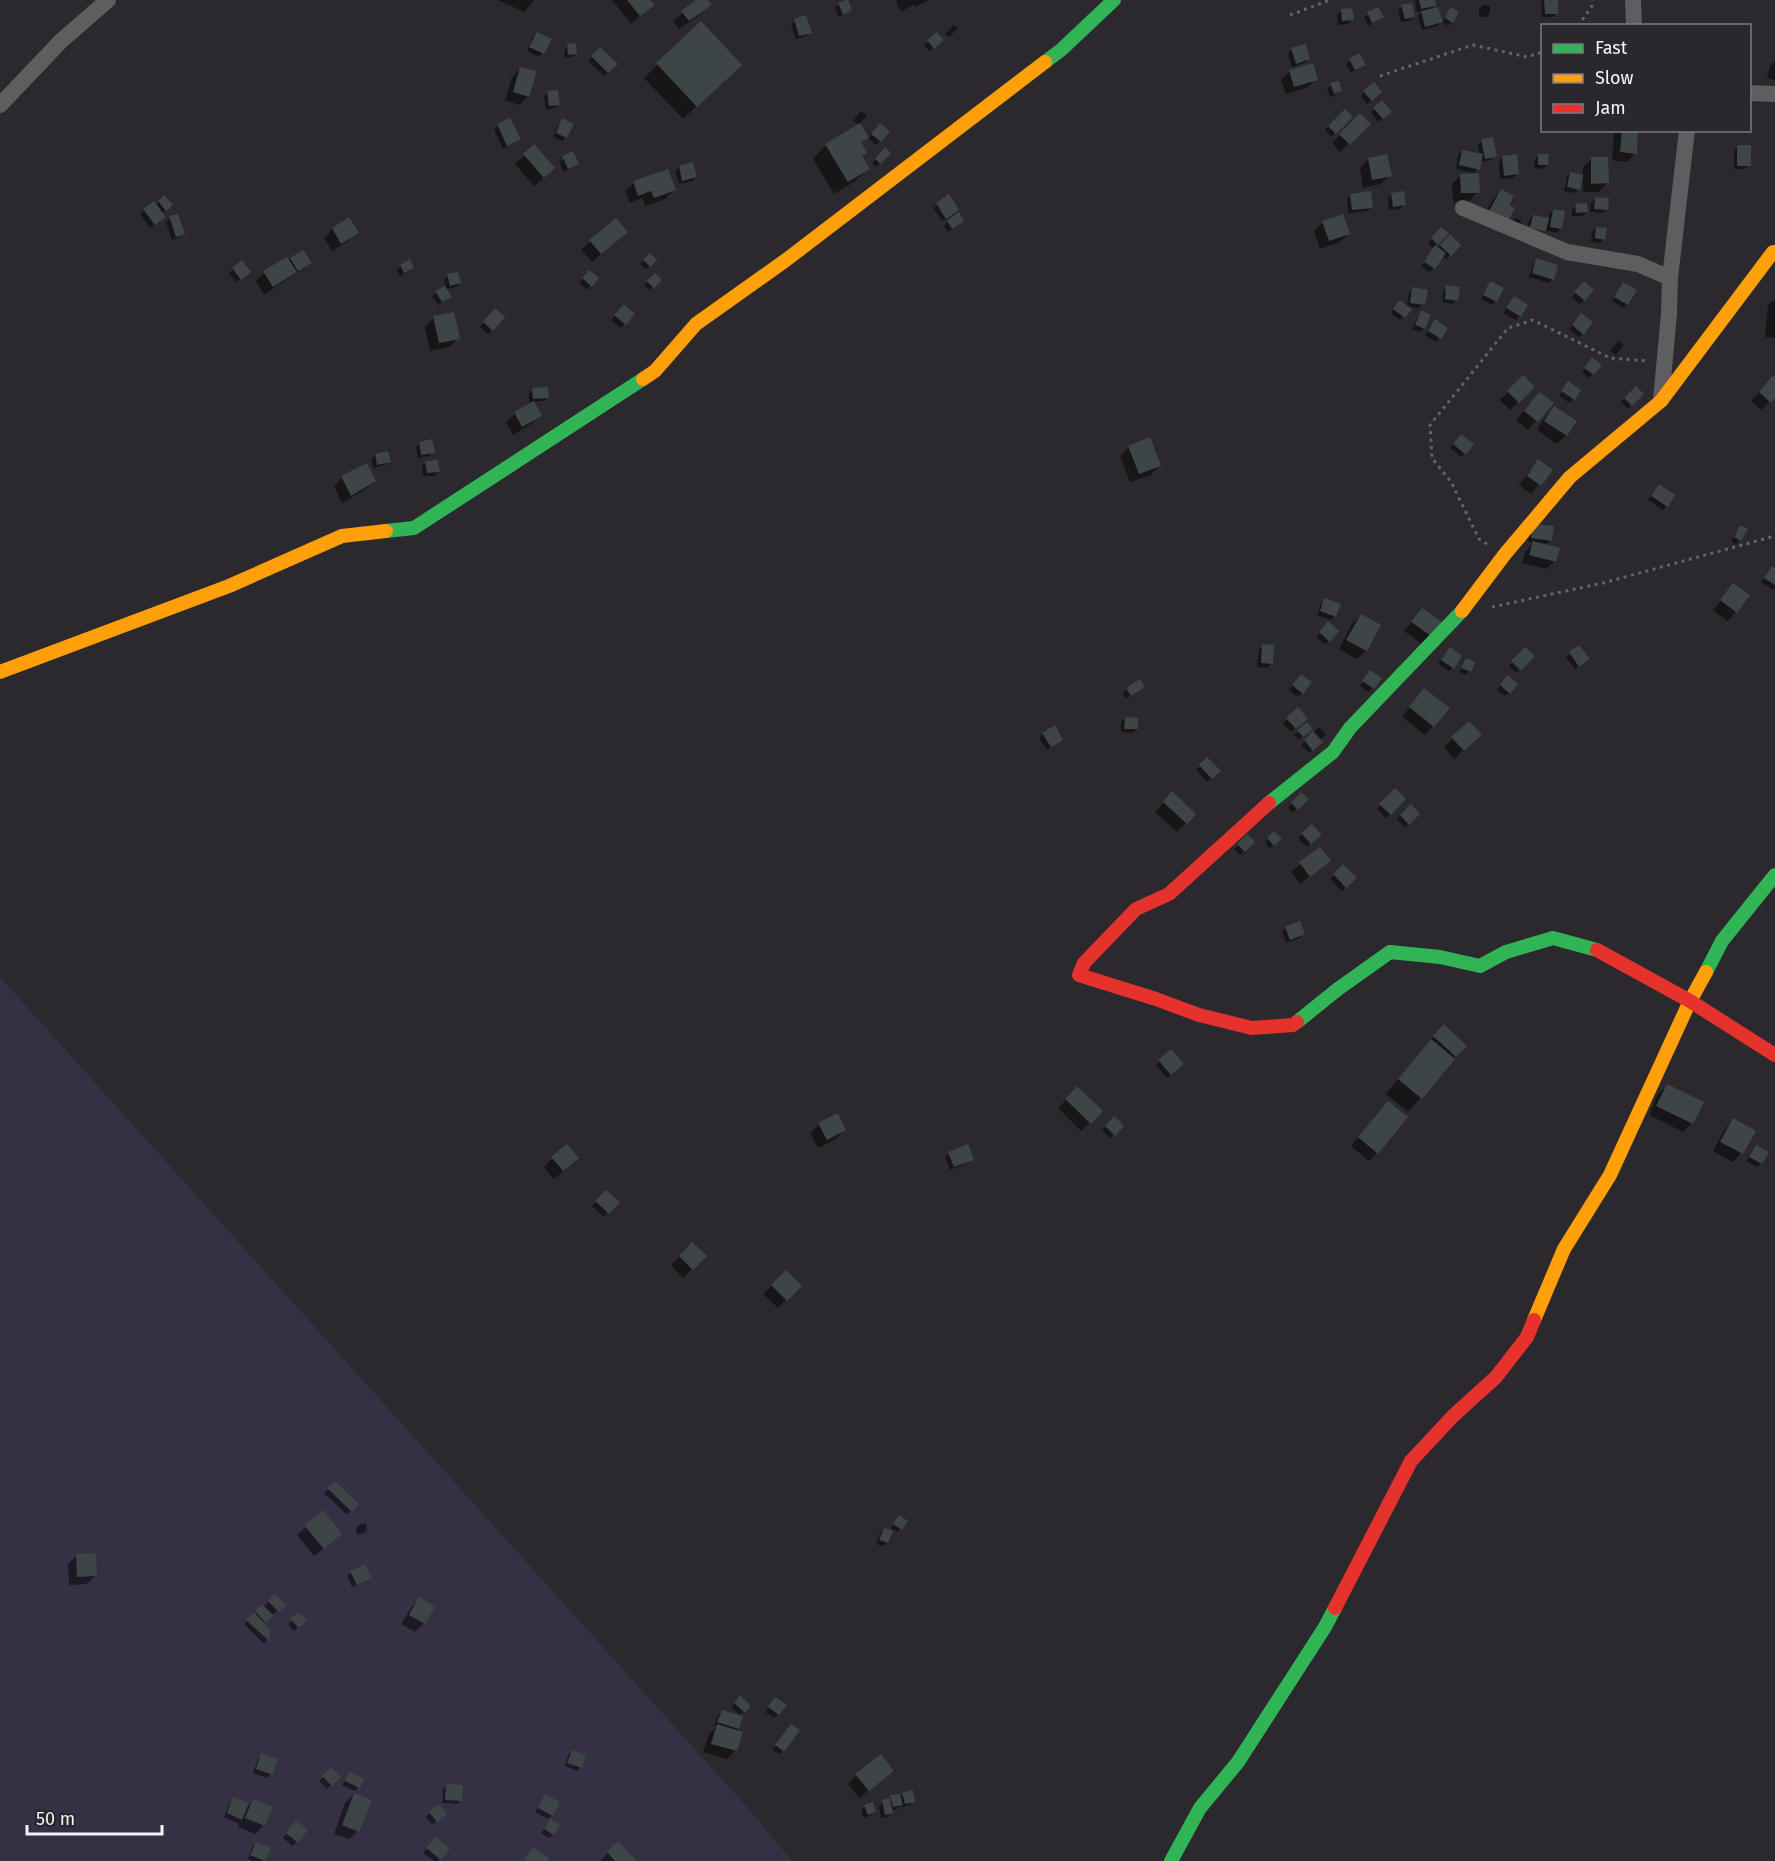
<svg xmlns="http://www.w3.org/2000/svg" width="1775" height="1861" font-family="'Fira Sans',sans-serif">
<style>
.green{fill:#363045}
.shadow{fill:#0007}
.building{fill:#3e4546}
.lines{fill:none;stroke-linecap:round;stroke-linejoin:round}
.path{stroke:#646365;stroke-width:3;stroke-dasharray:3 4.5;stroke-linecap:butt}
.street{stroke:#5e5d5f;stroke-width:16}
.fast{stroke:#30b455;stroke-width:14}
.slow{stroke:#ff9f0a;stroke-width:14}
.jam{stroke:#e5322d;stroke-width:14}
</style>
<rect width="100%" height="100%" fill="#2b292d"/>
<path class="green" d="M0 977 754 1815 792 1861H0Z"/>
<path class="shadow" d="M498 0H534L524 12Z
M612 0H648L652 5 631 24Z
M699 0H706L710 5 701 14 679 29 673 21Z
M897 0H929L915 7 914 4 901 12 896 2Z
M1415 0H1433L1434 6 1430 11 1441 22 1437 26 1422 30 1418 16 1423 11 1417 12Z
M1556 0 1557 13 1553 17H1542L1541 1Z
M839 4 851 10 839 17 835 8Z
M1483 5 1490 6V13L1486 17H1479V9Z
M1402 6 1414 17 1410 21 1401 22 1398 10Z
M1377 9 1382 17 1368 26 1364 17Z
M1451 9 1452 22 1448 26 1442 22Z
M1341 11 1352 20 1348 24 1338 25 1337 15Z
M795 21 810 32 806 36 796 39 791 25Z
M954 25 958 28 949 37 945 34Z
M537 34 543 53 539 57 527 51 533 37Z
M937 34 938 44 929 51 924 45Z
M568 46 576 53 572 57 565 58 564 50Z
M600 49 615 64 604 76 588 61Z
M1292 49 1308 59 1305 63 1292 67 1288 53Z
M1350 60 1364 65 1351 73 1346 64Z
M1774 62H1775V80L1767 78 1770 66Z
M658 64 727 78 683 119 644 78Z
M521 68 528 96 519 105 505 100 512 77Z
M1290 71 1316 79 1307 88 1286 94 1281 80Z
M1331 85 1340 91 1336 95 1330 97 1327 89Z
M1364 92 1376 96 1367 104 1361 96Z
M547 93 558 104 555 108 546 110 544 97Z
M1374 109 1386 116 1378 122 1371 112Z
M861 111 867 116 859 125 867 137 860 144 861 157 868 169 854 182 834 194 813 159 826 145 859 125 853 121Z
M1345 111 1351 117 1331 137 1325 130Z
M1360 115 1369 124 1340 152 1332 143Z
M563 120 566 137 562 141 553 137 559 124Z
M498 126 519 139 503 149 494 130Z
M876 129 880 141 876 145 868 138Z
M1637 130 1635 153 1627 162 1612 160 1614 134 1616 132 1602 130Z
M1482 141 1495 156 1491 160 1480 162 1478 169 1474 173 1456 169 1458 155 1462 151 1480 155 1478 144Z
M534 146 545 176 534 186 515 164Z
M1738 146 1749 165 1745 169H1734V150Z
M885 149 889 153 876 167 872 164Z
M572 153 577 164 564 172 559 162Z
M1539 155 1547 165 1543 169 1534 168 1535 159Z
M1502 157 1517 174 1513 178 1500 179 1499 161Z
M1368 159 1390 175 1381 184 1363 188 1360 168Z
M1592 159 1607 183 1599 192H1583V167Z
M679 167 696 177 692 181 679 184 675 171Z
M1570 173 1578 190 1574 193 1564 191 1567 177Z
M1461 175 1478 192 1469 201 1453 202 1452 184Z
M634 183 674 190 665 199 645 206 642 198 630 203 625 191Z
M1501 191 1498 229 1482 220 1493 199Z
M1392 194 1404 205 1400 209 1389 210 1388 198Z
M1351 195 1372 207 1368 211 1348 213 1347 199Z
M164 197 171 204 162 213 160 220 150 228 140 214 144 210 155 206Z
M949 197 954 214 942 221 933 208Z
M1595 199 1607 209 1603 213 1590 212 1591 203Z
M1576 205 1587 212 1583 216H1572V209Z
M1553 210 1560 229 1556 233 1528 226 1529 220 1533 216 1549 219V214Z
M177 215 183 233 179 237 172 240 166 222 170 218Z
M1515 218 1522 221 1518 228 1511 222Z
M349 219 357 232 348 241 332 251 324 238 332 229Z
M615 220 626 232 592 262 581 250Z
M948 222 959 224 948 232 944 226Z
M1323 222 1349 234 1340 242 1320 249 1314 231Z
M1596 228 1604 239 1600 243 1591 242 1592 232Z
M1441 229 1447 233 1434 247 1438 249 1450 236 1459 245 1446 259 1443 256 1430 272 1421 266 1434 249 1428 243Z
M649 255 655 260 646 269 640 264Z
M291 259 306 266 264 295 256 281 264 273Z
M1537 260 1552 279 1549 283 1529 277 1533 264Z
M401 266 413 267 400 276 397 270Z
M233 269 245 276 236 282 229 273Z
M589 272 597 278 587 290 579 283Z
M655 275 660 280 649 290 644 285Z
M448 276 460 283 456 287 445 289 450 297 438 305 432 296 446 287 444 280Z
M1491 283 1496 301 1492 305 1481 299Z
M1447 287 1457 300 1453 304 1442 302 1443 291Z
M1580 287 1584 300 1580 304 1572 297Z
M1620 288 1627 304 1623 308 1612 301Z
M1413 289 1423 304 1419 308 1407 306 1409 293Z
M1514 298 1526 306 1516 320 1503 313Z
M1775 299V338L1765 337 1768 305Z
M624 306 633 314 621 328 611 320Z
M1396 306 1404 317 1400 320 1391 313Z
M495 310 503 317 488 334 480 327Z
M1422 312 1424 329 1420 332 1412 329 1418 316Z
M434 318 458 338 449 347 430 351 425 327Z
M1577 319 1583 334 1579 337 1569 330Z
M1432 325 1446 329 1436 342 1425 335Z
M1618 341 1624 345 1616 355 1610 351Z
M1589 363 1600 365 1589 378 1582 373Z
M1523 377 1533 387 1510 410 1500 400Z
M1775 379V396L1761 410 1751 401 1765 386Z
M1565 387 1579 390 1570 403 1559 396Z
M1636 388 1642 394 1628 409 1621 402Z
M533 390 548 397 544 401 529 402V394Z
M1531 402 1551 404 1528 430 1516 420Z
M533 403 540 416 531 424 513 435 506 422 515 414Z
M1554 408 1566 435 1557 444 1537 430 1545 417Z
M1457 440 1465 454 1461 457 1450 448Z
M420 443 433 452 429 456 418 458 416 447Z
M1129 447 1159 466 1151 475 1130 482 1120 456Z
M375 455 389 462 385 465 374 468 371 459Z
M1538 461 1551 470 1531 494 1519 485Z
M426 463 438 472 434 476H423L422 466Z
M342 478 375 481 366 489 342 503 334 486Z
M1655 490 1667 506 1663 510 1648 500Z
M1740 527V540L1736 544 1731 541Z
M1530 529 1550 540 1544 546 1555 561 1546 569 1522 563 1525 552 1534 542H1528Z
M1772 568 1775 570V588L1773 590 1761 582Z
M1733 585 1736 612 1727 621 1713 610Z
M1325 600 1335 617 1331 620 1317 615 1321 604Z
M1422 610 1440 622 1422 644 1404 631Z
M1361 616 1379 626 1366 650 1357 659 1339 649 1352 624Z
M1324 627 1329 641 1325 644 1316 637Z
M1263 646 1271 664 1267 668 1257 667 1259 650Z
M1579 647 1584 663 1575 669 1566 657Z
M1525 649 1533 656 1516 673 1509 666Z
M1446 653 1453 668 1449 671 1438 664Z
M1466 660 1469 671 1465 675 1459 672Z
M1367 676 1379 679 1369 692 1360 686Z
M1297 680 1302 693 1298 697 1289 690Z
M1503 681 1509 693 1505 696 1497 690Z
M1143 687 1126 699 1123 693 1127 689Z
M1416 699 1448 709 1425 735 1402 717Z
M1298 709 1306 719 1291 732 1283 723Z
M1125 718 1136 729 1132 733 1121 732V722Z
M1469 723 1471 743 1454 759 1444 747Z
M1307 724 1311 728 1299 740 1294 735Z
M1319 727 1326 735 1319 741 1321 742 1309 753 1301 745Z
M1043 734 1061 740 1047 750 1039 738Z
M1207 759 1218 771 1207 782 1196 770Z
M1395 790 1404 799 1386 818 1377 809Z
M1172 794 1194 814 1177 832 1155 812Z
M1301 794 1306 799 1293 813 1288 808Z
M1411 806 1418 814 1405 827 1397 819Z
M1312 826 1320 835 1307 847 1298 838Z
M1274 833 1279 839 1270 848 1265 843Z
M1247 836 1253 842 1240 855 1234 849Z
M1320 849 1329 861 1300 884 1291 872Z
M1343 866 1355 878 1342 891 1330 879Z
M1286 928 1303 934 1299 938 1286 943 1282 932Z
M1444 1026 1465 1046 1408 1112 1386 1094 1426 1045Z
M1171 1051 1182 1064 1167 1078 1156 1065Z
M1667 1086 1692 1123 1683 1132 1649 1115 1658 1094Z
M1077 1088 1101 1111 1081 1131 1058 1108Z
M1380 1111 1377 1153 1369 1161 1351 1146Z
M1114 1118 1122 1126 1110 1138 1102 1130Z
M1733 1120 1741 1153 1733 1162 1713 1151 1725 1129Z
M819 1124 844 1130 836 1139 818 1148 810 1133Z
M1756 1146 1761 1163 1757 1167 1746 1161Z
M949 1153 972 1160 968 1163 950 1170 945 1157Z
M552 1158 568 1167 554 1179 544 1167Z
M606 1192 617 1202 604 1217 592 1206Z
M692 1244 705 1256 683 1278 671 1265Z
M786 1272 800 1286 778 1308 763 1294Z
M335 1483 357 1504 347 1515 324 1493Z
M896 1521 900 1529 897 1532 891 1528Z
M366 1523 367 1530 364 1533 357 1535 356 1528 360 1524Z
M306 1527 332 1542 314 1556 297 1535Z
M884 1529 887 1543 883 1546 876 1544 880 1533Z
M77 1555 96 1575 87 1584 69 1585 68 1564Z
M351 1572 370 1577 366 1581 352 1587 347 1576Z
M274 1597 283 1605 263 1624 269 1629 267 1640 264 1644 244 1624Z
M419 1599 424 1623 415 1632 401 1624 411 1608Z
M298 1614 304 1621 294 1631 288 1624Z
M740 1697 749 1706 740 1715 731 1707Z
M772 1703 778 1714 774 1718 765 1712Z
M722 1711 738 1729 735 1731 741 1733 735 1751 727 1759 703 1752 709 1735 716 1727 714 1726 718 1715Z
M787 1730 783 1751 779 1754 773 1750Z
M572 1751 581 1767 577 1771 565 1766 568 1755Z
M262 1755 271 1774 267 1778 253 1773 258 1759Z
M331 1769 339 1777 327 1789 319 1781Z
M350 1773 358 1787 355 1791 342 1785Z
M856 1775 884 1779 859 1798 848 1784Z
M447 1785 461 1800 457 1804 442 1803 443 1789Z
M354 1794 358 1831 349 1839 334 1834 345 1803Z
M903 1794 913 1801 910 1805 901 1807V1805L897 1809 891 1810V1813L887 1817 881 1818 879 1806 891 1797H900Z
M545 1796 552 1815 548 1819 535 1812Z
M234 1799 244 1810 253 1801 264 1825 255 1834 238 1827 239 1824 224 1817 230 1802Z
M865 1806 875 1811 871 1815 864 1818 861 1810Z
M430 1813 441 1818 432 1825 426 1817Z
M550 1821 553 1834 549 1838 541 1833Z
M293 1826 297 1842 293 1846 283 1838Z
M256 1843 264 1860 263 1861H253L248 1859 252 1847Z
M431 1843 448 1850 438 1861H434L423 1853Z
M618 1843 633 1861H600Z"/>
<path class="building" d="M627 0H650L655 5 640 16Z
M696 0H708L712 5 689 21 681 11Z
M845 0H848L852 10 843 15 838 3Z
M1419 0H1435L1436 6 1421 9Z
M1544 0H1558V14H1545Z
M1412 3 1415 17 1405 19 1401 5Z
M1378 7 1384 17 1372 23 1367 12Z
M1438 7 1443 22 1425 27 1421 11Z
M1450 7 1459 12 1453 23 1445 18Z
M1352 8 1354 20 1342 21 1341 9Z
M806 15 812 33 799 36 794 19Z
M701 21 742 65 697 107 656 63Z
M537 32 552 39 544 54 529 47Z
M937 32 944 40 934 49 927 40Z
M576 43 577 54 568 55 567 44Z
M1306 44 1310 59 1296 64 1291 48Z
M600 47 618 64 608 73 591 56Z
M1359 53 1366 65 1355 70 1349 59Z
M1313 63 1318 80 1294 87 1289 70Z
M520 67 537 71 529 97 513 92Z
M1339 81 1342 91 1334 94 1330 83Z
M1374 82 1382 92 1372 101 1363 91Z
M558 90 560 105 549 106 547 91Z
M1382 100 1392 112 1383 119 1373 108Z
M1345 109 1353 117 1336 134 1328 126Z
M1360 113 1371 124 1350 145 1339 134Z
M510 118 521 139 507 146 497 124Z
M562 118 574 124 567 138 556 133Z
M860 123 869 138 861 142 867 153 862 156 870 169 848 182 825 144Z
M880 123 890 131 881 142 871 134Z
M1622 130H1638L1637 154 1620 152Z
M1493 137 1497 157 1485 159 1481 139Z
M534 144 555 168 544 178 523 154Z
M1737 145H1751V166H1737Z
M885 147 891 153 881 164 875 159Z
M1462 150 1483 154 1480 170 1459 165Z
M573 151 579 164 568 169 562 156Z
M1387 154 1392 176 1372 180 1368 158Z
M1517 154 1519 174 1504 176 1502 156Z
M1538 154H1549L1548 165H1538Z
M1591 157H1608L1609 183 1591 184Z
M693 162 697 177 682 181 679 166Z
M668 169 676 190 654 198 651 191 638 196 633 181Z
M1570 172 1583 175 1580 190 1567 187Z
M1479 173 1480 193H1461L1460 174Z
M1501 189 1514 196 1509 205 1515 208 1508 221 1489 211Z
M1371 191 1373 208 1352 210 1350 194Z
M1404 191 1406 205 1393 207 1391 193Z
M949 194 959 210 946 219 936 203Z
M164 195 173 205 166 211 158 201Z
M1595 197 1609 198 1608 210 1594 209Z
M154 201 166 217 155 225 143 209Z
M1587 203 1588 212 1576 213 1575 204Z
M1553 209 1565 211 1562 229 1550 227Z
M959 212 964 221 952 229 947 221Z
M178 214 185 234 176 237 169 216Z
M1343 214 1350 234 1329 241 1322 221Z
M1533 215 1549 218 1546 231 1530 228Z
M349 217 359 233 341 244 332 228Z
M616 218 628 232 601 254 589 240Z
M1441 227 1449 233 1438 245 1431 238Z
M1596 227 1607 228 1605 240 1595 238Z
M1450 234 1461 245 1451 256 1440 245Z
M1435 245 1446 253 1435 269 1424 262Z
M303 250 312 263 298 271 290 258Z
M649 253 657 259 651 267 643 260Z
M287 257 297 272 273 287 263 271Z
M1536 258 1558 265 1554 280 1532 273Z
M410 259 414 268 404 273 400 265Z
M242 260 251 272 241 280 232 268Z
M589 270 599 278 592 287 582 278Z
M458 272 461 283 450 286 447 274Z
M655 273 662 280 654 288 646 281Z
M1490 281 1504 288 1497 302 1483 295Z
M1584 281 1594 290 1585 301 1574 292Z
M1623 282 1637 290 1628 305 1614 297Z
M1446 285 1460 287 1458 301 1445 299Z
M445 286 452 297 442 302 435 291Z
M1412 287 1428 290 1425 305 1410 303Z
M1514 296 1528 305 1521 317 1506 308Z
M1400 300 1412 309 1405 318 1393 309Z
M624 304 635 314 626 325 614 315Z
M495 308 505 317 493 331 483 322Z
M1421 310 1431 315 1425 329 1415 325Z
M454 312 460 339 439 343 433 316Z
M1581 313 1593 322 1584 335 1572 325Z
M1435 319 1448 328 1441 339 1428 331Z
M1592 357 1602 365 1594 375 1584 368Z
M1523 375 1535 387 1519 403 1507 391Z
M1773 375 1775 377V398L1771 403 1759 392Z
M1568 381 1581 390 1575 400 1561 391Z
M1636 386 1644 394 1632 406 1624 398Z
M548 387 549 398 533 399 532 388Z
M1539 392 1554 403 1538 422 1524 411Z
M534 401 542 416 522 427 514 412Z
M1554 406 1577 421 1567 436 1544 421Z
M1461 434 1474 444 1466 455 1453 444Z
M1150 437 1161 466 1139 474 1128 446Z
M432 439 435 453 421 455 419 442Z
M388 451 391 462 377 465 375 454Z
M1538 459 1553 470 1541 486 1527 476Z
M438 460 440 472 427 473 425 461Z
M367 463 376 481 351 496 341 476Z
M1659 484 1675 495 1668 507 1651 496Z
M1533 524 1554 526 1552 541 1531 538Z
M1740 525 1748 529 1741 541 1734 537Z
M1533 541 1560 548 1556 562 1529 555Z
M1772 566 1775 568V585L1764 578Z
M1733 583 1750 595 1737 613 1720 600Z
M1324 598 1341 604 1336 617 1320 611Z
M1422 608 1442 622 1431 636 1411 622Z
M1361 614 1381 625 1367 651 1346 640Z
M1328 621 1339 631 1330 642 1319 632Z
M1262 644 1274 645 1273 664 1261 663Z
M1579 645 1590 659 1579 667 1569 652Z
M1450 647 1462 656 1454 669 1441 660Z
M1525 647 1535 656 1521 671 1511 661Z
M1466 658 1475 662 1471 672 1461 668Z
M1370 670 1382 678 1374 689 1362 681Z
M1301 674 1312 682 1303 694 1292 685Z
M1507 675 1518 684 1510 694 1500 685Z
M1140 679 1145 687 1131 696 1126 688Z
M1424 688 1450 708 1434 727 1409 707Z
M1298 707 1308 719 1296 729 1286 718Z
M1125 717 1138 718V729H1124Z
M1469 721 1482 735 1464 751 1451 737Z
M1307 722 1313 729 1303 737 1297 730Z
M1055 725 1063 740 1051 747 1042 733Z
M1313 731 1323 742 1313 751 1304 740Z
M1207 757 1221 771 1212 779 1199 765Z
M1395 788 1406 799 1391 815 1379 804Z
M1172 791 1196 814 1187 824 1163 802Z
M1301 792 1309 799 1298 810 1291 803Z
M1411 804 1420 814 1409 825 1400 815Z
M1312 824 1322 835 1311 844 1301 833Z
M1274 831 1282 839 1274 846 1267 838Z
M1247 834 1255 842 1245 852 1237 844Z
M1320 847 1331 861 1310 877 1299 862Z
M1343 864 1357 878 1346 888 1333 874Z
M1300 921 1305 934 1290 940 1285 927Z
M1444 1024 1467 1046 1456 1057 1433 1036Z
M1431 1039 1455 1059 1422 1099 1398 1079Z
M1171 1049 1184 1064 1171 1075 1158 1060Z
M1667 1084 1704 1102 1693 1124 1656 1106Z
M1077 1086 1103 1111 1091 1124 1065 1099Z
M1388 1101 1408 1117 1378 1154 1358 1137Z
M838 1113 846 1130 827 1140 818 1123Z
M1114 1116 1124 1126 1115 1136 1105 1126Z
M1733 1118 1756 1131 1743 1154 1720 1142Z
M567 1144 579 1158 563 1171 551 1157Z
M968 1144 974 1160 954 1167 948 1152Z
M1756 1145 1769 1152 1762 1164 1749 1157Z
M606 1190 620 1202 609 1214 595 1201Z
M692 1242 707 1256 693 1270 679 1256Z
M786 1270 802 1286 787 1301 771 1285Z
M335 1481 359 1504 352 1512 327 1488Z
M323 1510 342 1534 324 1549 304 1525Z
M899 1515 908 1521 902 1530 893 1524Z
M884 1528 893 1531 888 1543 879 1540Z
M96 1553 97 1576 77 1577 76 1554Z
M365 1564 372 1578 357 1585 350 1571Z
M274 1594 286 1605 279 1612 268 1601Z
M419 1597 435 1607 425 1624 409 1615Z
M262 1604 273 1615 266 1623 255 1611Z
M254 1612 270 1629 269 1641 246 1620Z
M298 1612 307 1621 299 1628 290 1619Z
M740 1695 751 1706 745 1713 734 1703Z
M775 1697 787 1705 779 1715 768 1707Z
M722 1710 743 1716 739 1729 717 1722Z
M717 1724 743 1732 737 1751 711 1744Z
M791 1724 800 1730 784 1752 775 1745Z
M572 1750 586 1755 582 1768 567 1763Z
M261 1753 278 1759 273 1775 256 1769Z
M881 1754 894 1771 869 1791 855 1774Z
M331 1767 341 1777 332 1786 322 1776Z
M350 1772 364 1779 360 1788 345 1781Z
M446 1784 463 1785 462 1801 445 1800Z
M913 1790 915 1802 905 1804 902 1793Z
M354 1793 372 1800 359 1832 342 1825Z
M545 1794 560 1802 553 1816 538 1808Z
M900 1794 903 1805 893 1807 890 1795Z
M233 1797 249 1803 242 1820 227 1813Z
M890 1798 893 1813 885 1815 882 1800Z
M253 1799 273 1807 265 1826 245 1818Z
M873 1802 876 1812 868 1815 864 1805Z
M439 1804 447 1814 437 1822 429 1812Z
M550 1819 560 1825 554 1835 544 1829Z
M296 1820 308 1830 298 1843 286 1833Z
M435 1837 450 1849 441 1860 426 1848Z
M618 1841 636 1860 635 1861H615L607 1852Z
M256 1842 271 1848 265 1861 250 1855Z
M533 1847 549 1858 547 1861H526L524 1859Z"/>
<g class="lines">
<path class="path" d="M1290 15 1330 0
M1578 26 1592 6 1593 0
M1380 76 1473 45 1527 57 1542 52
M1487 544 1479 539 1451 482 1432 458 1430 425 1508 328 1533 320 1610 358 1648 361
M1492 607 1603 583 1775 536"/>
<path class="street" d="M1633 0 1634 26
M1750 93 1775 94
M0 105 61 41 108 0
M1463 208 1567 252 1638 264 1670 278 1669 314 1661 400
M1670 278 1687 130"/>
<path class="fast" d="M1045 62 1061 50 1114 0
M386 531 414 528 643 379
M1269 803 1333 752 1350 728 1462 611
M1706 972 1722 941 1775 875
M1297 1022 1338 989 1390 952 1440 957 1480 966 1506 952 1553 938 1597 950
M1171 1861 1200 1808 1238 1762 1325 1627 1335 1608"/>
<path class="slow" d="M643 379 655 371 696 324 786 260 1045 62
M1462 611 1505 554 1570 477 1661 401 1773 252H1775
M0 672 229 586 342 536 386 531
M1534 1320 1564 1249 1610 1175 1690 1001 1706 972"/>
<path class="jam" d="M1269 803 1169 894 1136 909 1084 963 1079 975 1156 999 1199 1015 1252 1028 1293 1025 1297 1022
M1597 950 1690 1001 1775 1055
M1335 1608 1411 1461 1453 1416 1496 1377 1527 1337 1534 1320"/>
</g>
<rect x="1541" y="24" width="210" height="108" fill="#2a282e" stroke="#7b7a7f" stroke-width="1.5"/>
<rect x="1553" y="44" width="30" height="9" fill="#30b455" stroke="#7b7a7f" stroke-width="1.5"/>
<text x="1595" y="54" font-size="18" fill="#f5f4f8">Fast</text>
<rect x="1553" y="74" width="30" height="9" fill="#ff9f0a" stroke="#7b7a7f" stroke-width="1.5"/>
<text x="1595" y="84" font-size="18" fill="#f5f4f8">Slow</text>
<rect x="1553" y="104" width="30" height="9" fill="#e5322d" stroke="#7b7a7f" stroke-width="1.5"/>
<text x="1595" y="114" font-size="18" fill="#f5f4f8">Jam</text>
<path d="M27 1825v9h135v-9" fill="none" stroke="#f5f4f8" stroke-width="3"/>
<text x="36" y="1825" font-size="18" fill="#f5f4f8" stroke="#2a282e" stroke-width="4.5" paint-order="stroke">50 m</text>
</svg>
